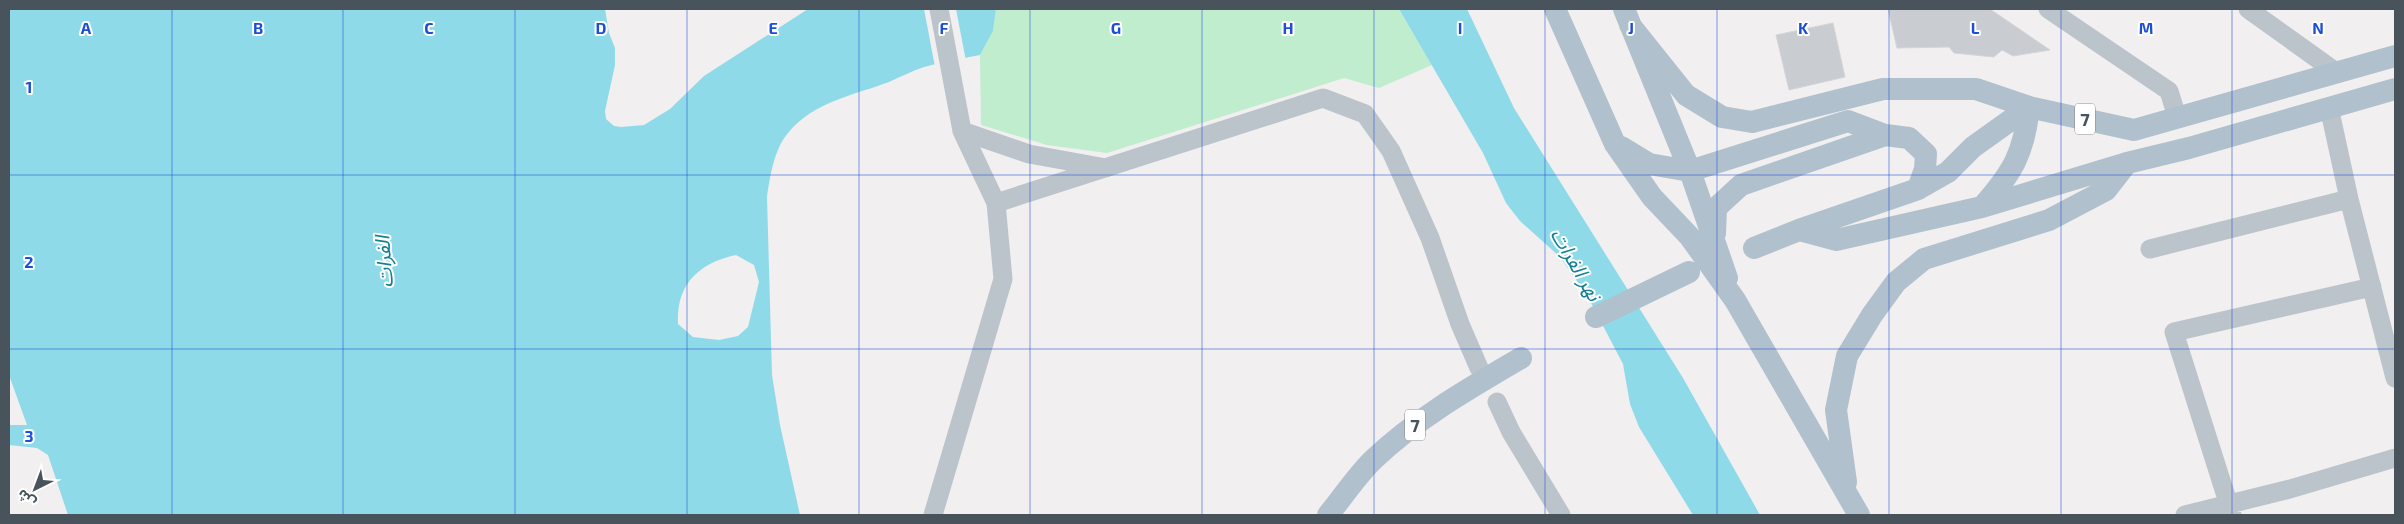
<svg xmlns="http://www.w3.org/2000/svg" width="2404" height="524" font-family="'Exo 2','Noto Sans Arabic',sans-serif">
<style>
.green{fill:#bfedce}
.water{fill:#8edae8;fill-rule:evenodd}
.pier{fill:#f1efef}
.building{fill:#c9ccd1;stroke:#d3d5da}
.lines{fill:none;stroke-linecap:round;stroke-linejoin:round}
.minor{stroke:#bbc4cb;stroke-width:19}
.major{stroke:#b0c0cc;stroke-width:22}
.grid{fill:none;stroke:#1d4ed8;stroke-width:1;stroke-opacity:0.55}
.labels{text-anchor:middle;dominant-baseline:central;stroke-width:4;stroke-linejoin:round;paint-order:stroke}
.shield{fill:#fff;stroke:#7f878c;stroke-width:1}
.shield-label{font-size:18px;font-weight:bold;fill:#48535b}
.water-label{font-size:20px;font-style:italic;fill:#138194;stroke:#fff}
.grid-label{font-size:16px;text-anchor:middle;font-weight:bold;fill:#1d4ed8;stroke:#fff;stroke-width:4;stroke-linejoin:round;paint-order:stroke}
</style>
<rect width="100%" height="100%" fill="#f1efef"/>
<path class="green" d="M996 9H1399L1432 65 1379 88 1344 78 1107 153 1047 145 981 125 980 55 993 31Z"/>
<path class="water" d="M9 9H605L609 33 615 48V65L605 111 606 119 614 126 621 127 644 125 670 109 704 76 808 9H996L993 31 980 55C961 59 942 62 924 67 912 71 900 77 889 82 854 95 813 102 788 133 774 149 770 177 767 197L772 375 780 425 800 515H68L48 455 37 448 9 445V425H27L9 375ZM736 255 754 265 759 282 748 327 738 336 719 340 693 337 678 324C676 284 699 263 736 255Z
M1399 9H1467L1514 108 1683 378 1760 515H1693L1639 427 1630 404 1623 364 1588 297 1560 257 1520 221 1506 203 1483 153Z"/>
<path class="pier" d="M924 9H956L966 61 935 67Z"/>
<path class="building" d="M1888 9H1990L2050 50 2013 56 2002 50 1994 57 1954 53 1949 47 1897 48Z
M1833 23 1845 77 1789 90 1776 35Z"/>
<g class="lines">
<path class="minor" d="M939 9 962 131 996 203
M2048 9 2169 91 2177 117
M2248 9 2336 72
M2329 107 2349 199 2395 378
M962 131 1029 154 1106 168
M2150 249 2349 199
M1497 402 1511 432 1561 515
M933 515 1003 279 996 203 1323 98 1365 114 1391 151 1430 238 1460 324 1479 368
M2185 515 2290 489 2395 458
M2232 515 2174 332 2372 287"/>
<path class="major" d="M1555 9 1615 144 1652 197 1690 237 1735 300 1859 515
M1624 9 1690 171 1727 278
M1630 25 1686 95 1722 117 1752 122 1883 89H1976L2029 107C2024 153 2013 172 1983 206
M1621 147 1649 164 1690 171 1848 121 1885 135 1909 138 1926 154 1925 169 1918 189
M1799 230 1836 240 1982 207 2127 163 2189 148 2395 89
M1715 233 1716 208 1741 185 1885 135
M1754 248 1799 230 1918 189 1948 172 1973 147 2029 107 2134 130 2395 56
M1596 317 1689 272
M1846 482 1836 410 1847 356 1872 315 1896 282 1924 259 2049 220 2106 190 2127 163
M1328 515C1343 497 1357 475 1374 459 1417 418 1470 388 1521 358"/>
</g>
<path class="grid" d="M172 9V515M343 9V515M515 9V515M687 9V515M859 9V515M1030 9V515M1202 9V515M1374 9V515M1545 9V515M1717 9V515M1889 9V515M2061 9V515M2232 9V515M9 175H2395M9 349H2395"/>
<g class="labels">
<g class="shield">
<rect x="2075" y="103.5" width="20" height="31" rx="4"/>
<rect x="1405" y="409.5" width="20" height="31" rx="4"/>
</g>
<g class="shield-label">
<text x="2085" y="119">7</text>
<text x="1415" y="425">7</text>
</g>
<g class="water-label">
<text transform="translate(383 262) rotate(-94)">الفرات</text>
<text transform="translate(1577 264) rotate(60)">نهر الفرات</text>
</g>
</g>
<g class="grid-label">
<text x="86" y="34">A</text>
<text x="258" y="34">B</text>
<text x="429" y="34">C</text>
<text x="601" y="34">D</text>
<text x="773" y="34">E</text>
<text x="944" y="34">F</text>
<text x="1116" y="34">G</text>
<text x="1288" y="34">H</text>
<text x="1460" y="34">I</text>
<text x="1631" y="34">J</text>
<text x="1803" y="34">K</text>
<text x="1975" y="34">L</text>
<text x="2146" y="34">M</text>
<text x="2318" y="34">N</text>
<text x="29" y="93">1</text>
<text x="29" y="268">2</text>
<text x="29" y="442">3</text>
</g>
<rect width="2404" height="524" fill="none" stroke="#48535b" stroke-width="20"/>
<g transform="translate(35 489) rotate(222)" stroke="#ffffff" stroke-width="4" paint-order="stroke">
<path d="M0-4L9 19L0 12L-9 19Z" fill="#48535b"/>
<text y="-8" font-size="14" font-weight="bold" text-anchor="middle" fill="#48535b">ش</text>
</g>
</svg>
